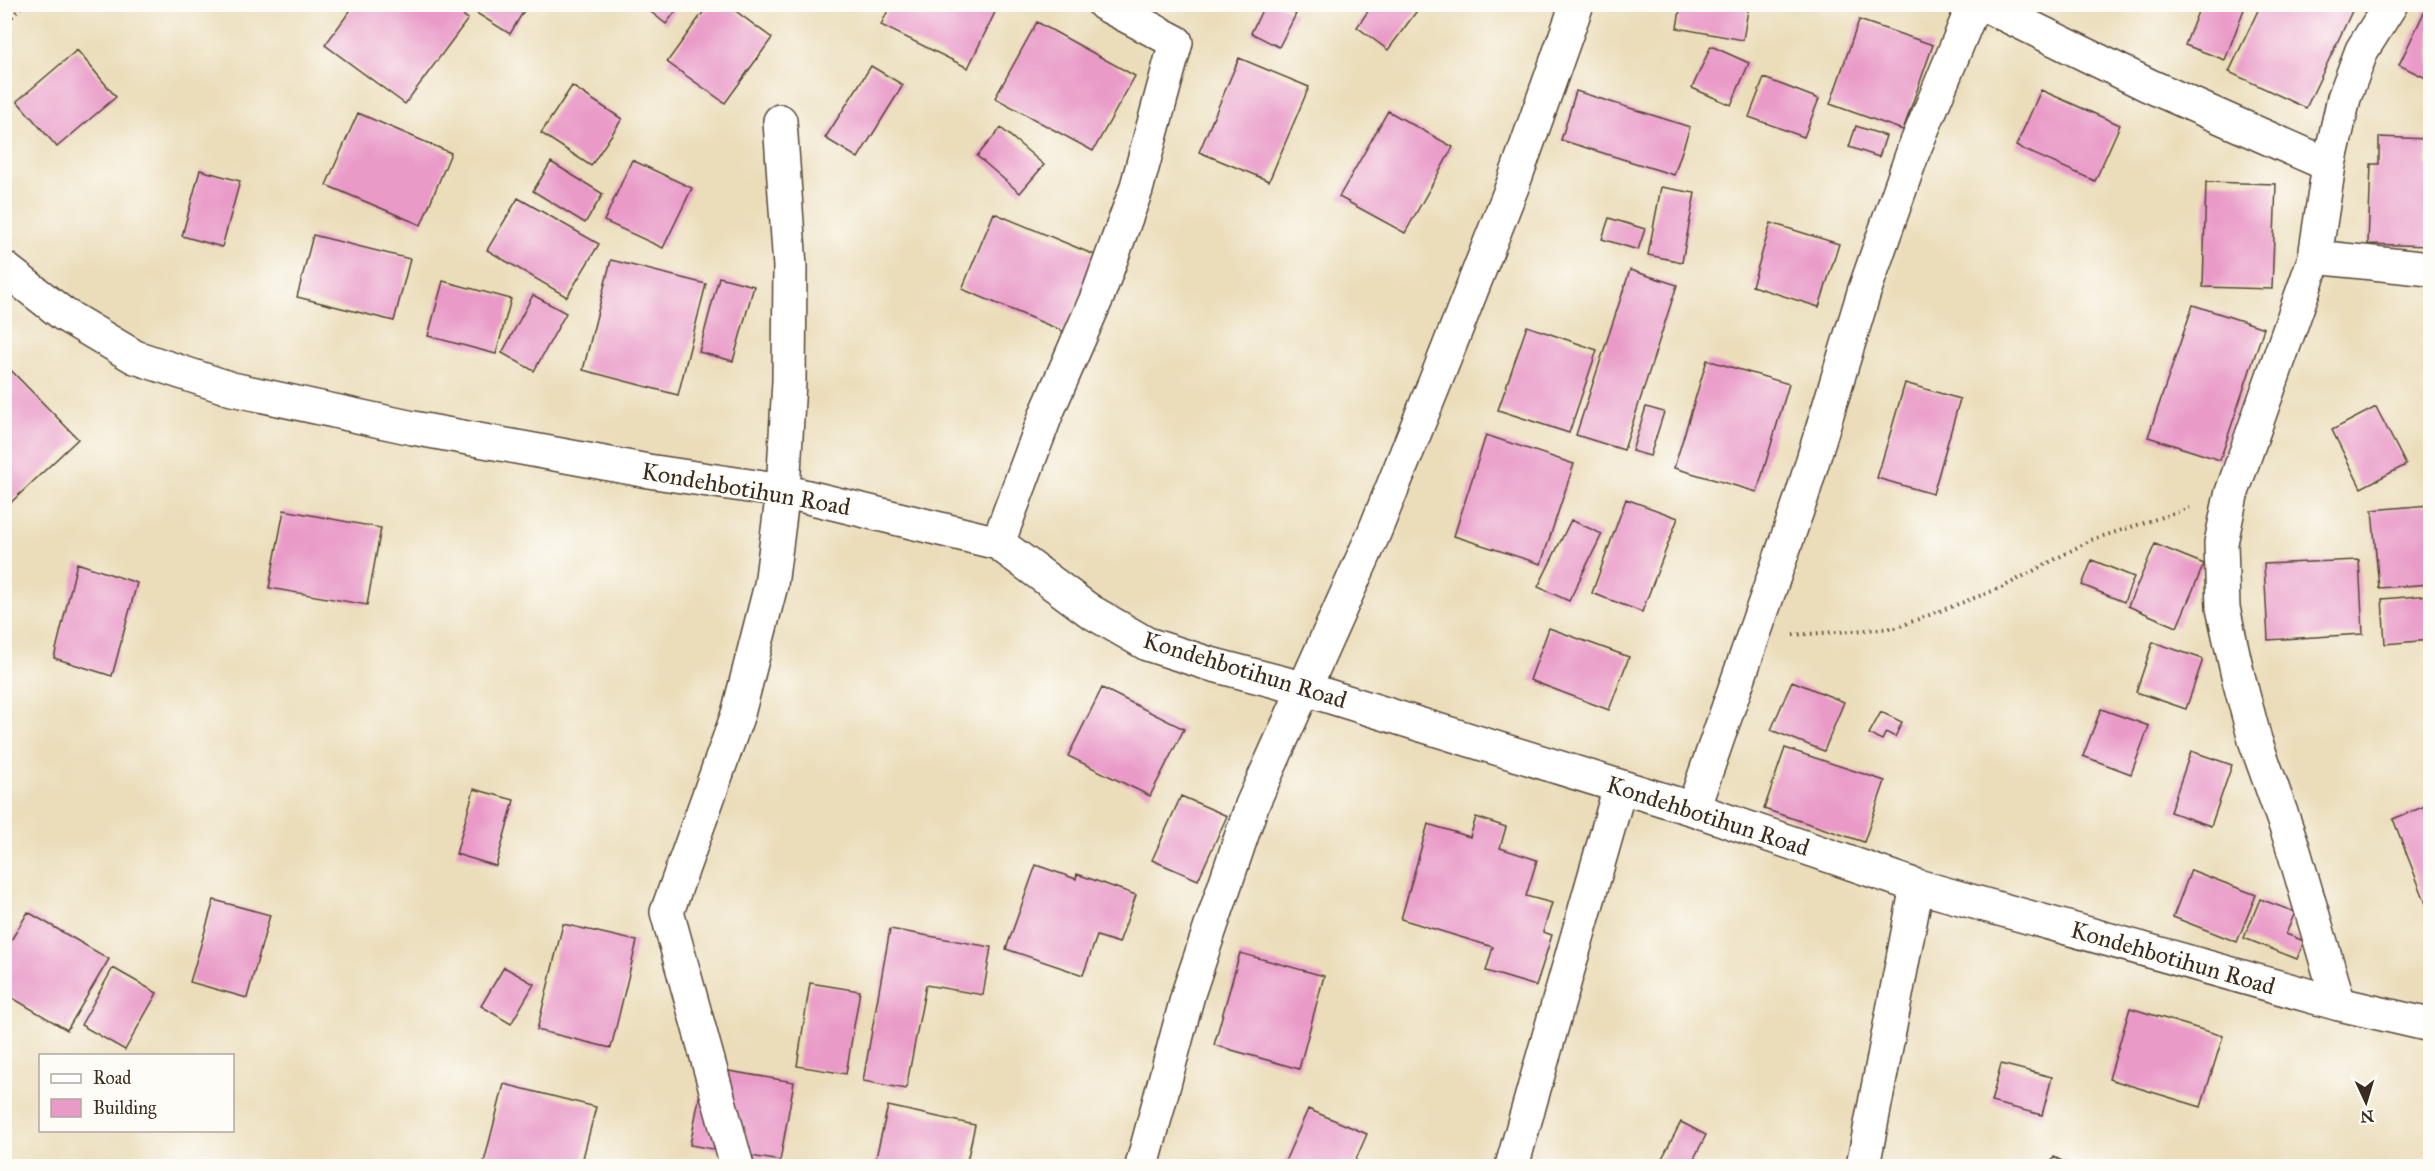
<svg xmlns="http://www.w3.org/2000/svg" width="2435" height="1171" font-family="'IM FELL Great Primer',serif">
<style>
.building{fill:#e99ac7}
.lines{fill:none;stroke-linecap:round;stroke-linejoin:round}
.minor-casing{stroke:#554535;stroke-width:36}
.path{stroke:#554535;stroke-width:4;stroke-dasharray:1.5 4.5;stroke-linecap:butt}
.minor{stroke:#fff;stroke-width:33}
.labels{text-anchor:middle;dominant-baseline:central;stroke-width:4.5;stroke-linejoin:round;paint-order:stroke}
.street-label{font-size:24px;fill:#3b2a1e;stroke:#fdfcf7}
</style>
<rect width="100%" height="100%" fill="#fdfcf7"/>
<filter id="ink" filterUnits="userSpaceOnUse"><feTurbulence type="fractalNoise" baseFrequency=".0167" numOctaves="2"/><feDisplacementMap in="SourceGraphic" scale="12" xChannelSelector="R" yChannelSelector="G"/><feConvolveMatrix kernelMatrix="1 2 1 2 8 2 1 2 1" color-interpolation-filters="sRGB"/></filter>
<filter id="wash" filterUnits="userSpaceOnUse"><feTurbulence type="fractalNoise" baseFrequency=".008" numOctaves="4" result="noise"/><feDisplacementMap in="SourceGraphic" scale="24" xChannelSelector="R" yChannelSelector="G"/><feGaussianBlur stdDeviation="1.35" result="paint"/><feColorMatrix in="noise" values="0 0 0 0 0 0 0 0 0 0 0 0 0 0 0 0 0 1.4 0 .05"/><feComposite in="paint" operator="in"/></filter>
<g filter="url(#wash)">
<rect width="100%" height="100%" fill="#ebddba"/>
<g id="blocks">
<path class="building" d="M355 4H448L468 19 405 104 325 45Z
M462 4H528L510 34Z
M641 4H681L666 24Z
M709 4H726L772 38 725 103 667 62Z
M891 4H999L968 68 881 25Z
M1265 4H1277L1296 14 1279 47 1251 33Z
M1373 4H1422L1388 50 1357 27Z
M1681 4H1749L1743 40 1677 28Z
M2201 4H2246L2225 60 2185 45Z
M2261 4 2354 7 2306 108 2229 72Z
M2428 4H2430V80L2399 65Z
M1859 20 1933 45 1903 130 1830 104Z
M1037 22 1135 76 1093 151 995 98Z
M1711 46 1749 63 1731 105 1692 88Z
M77 50 116 97 57 147 17 101Z
M1239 58 1309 87 1269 181 1199 152Z
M871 66 903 85 858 158 825 138Z
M1764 78 1819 99 1804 137 1749 117Z
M572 86 622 119 591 166 541 133Z
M2041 90 2120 125 2095 181 2016 146Z
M1576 91 1690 127 1674 175 1561 140Z
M1388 111 1453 147 1405 233 1339 197Z
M358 113 451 153 421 225 326 185Z
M1856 126 1886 136 1879 157 1849 147Z
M1001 128 1044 165 1020 193 977 156Z
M2379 137 2427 139 2426 166H2430V246L2368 244 2371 164H2379Z
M632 160 692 188 663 248 604 221Z
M551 162 603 194 585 223 533 191Z
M200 170 240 181 222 247 182 236Z
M2206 182 2276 184 2272 289 2203 287Z
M1661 187 1695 193 1682 262 1648 255Z
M518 198 599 244 567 297 487 250Z
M994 213 1097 256 1065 332 962 289Z
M1609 218 1645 229 1638 250 1602 239Z
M1771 223 1839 244 1819 307 1752 286Z
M313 235 410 259 394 321 297 297Z
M611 260 706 284 678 395 583 370Z
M1630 270 1677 285 1624 450 1576 435Z
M719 277 754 286 733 361 699 352Z
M443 281 511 299 496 354 428 336Z
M533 295 566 313 534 371 502 353Z
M2193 305 2264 328 2220 460 2148 437Z
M1527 326 1597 350 1569 433 1498 410Z
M1707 360 1789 384 1757 492 1674 468Z
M4 363 78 439 4 509Z
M1905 383 1960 399 1933 494 1877 478Z
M1646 407 1664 412 1650 456 1632 451Z
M2376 407 2406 465 2361 488 2332 430Z
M1486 435 1574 464 1541 564 1454 536Z
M1626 499 1678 518 1642 612 1592 593Z
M2429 505 2430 584 2379 588 2372 510Z
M284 510 381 528 367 605 269 588Z
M1571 520 1602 534 1569 601 1538 587Z
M2155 544 2204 564 2177 627 2128 606Z
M2092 560 2134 577 2124 602 2082 585Z
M2359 560 2363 634 2268 640 2264 564Z
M77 563 137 583 112 676 54 658Z
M2430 595V640L2385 644 2382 599Z
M1549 628 1629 657 1609 710 1530 680Z
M2153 642 2203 659 2186 709 2136 692Z
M1792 681 1844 702 1824 751 1771 730Z
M1102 688 1184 729 1150 796 1068 756Z
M2101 709 2149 726 2131 774 2083 756Z
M1881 712 1902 722 1895 737 1886 732 1882 740 1869 734Z
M1785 748 1885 781 1864 842 1764 809Z
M2191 751 2232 765 2211 826 2170 812Z
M474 789 514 800 496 866 456 854Z
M1181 796 1227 816 1198 880 1152 860Z
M2430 804V914L2393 819Z
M1476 817 1506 827 1500 848 1537 860 1526 896 1552 903 1543 932 1552 935 1536 986 1486 971 1493 947 1401 919 1428 824 1470 837Z
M1036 865 1076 879 1077 874 1136 895 1119 943 1097 936 1083 975 1006 949Z
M2191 870 2256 895 2237 942 2173 917Z
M2260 899 2295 912 2286 934 2304 941 2297 959 2244 938Z
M214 900 270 915 247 998 190 982Z
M28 912 109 959 67 1030 4 993V952Z
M563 924 637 941 611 1048 537 1030Z
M890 929 991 947 983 995 926 985 906 1089 863 1081Z
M1240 953 1324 976 1299 1069 1214 1045Z
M504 967 534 984 511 1024 481 1006Z
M113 968 157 993 125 1050 81 1025Z
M810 983 860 991 846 1074 797 1066Z
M2130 1008 2223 1036 2201 1107 2109 1079Z
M2001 1064 2052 1077 2042 1115 1991 1102Z
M705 1067 794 1082 780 1161 690 1145Z
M504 1084 596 1107 581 1166H483Z
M888 1106 975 1125 966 1166H874Z
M1308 1109 1367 1134 1353 1166H1283Z
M1681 1122 1706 1135 1690 1166H1658Z
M2054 1157 2072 1166H2049Z"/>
</g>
</g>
<g filter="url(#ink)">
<use href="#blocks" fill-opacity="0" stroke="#554535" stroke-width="1.5"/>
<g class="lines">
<defs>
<path id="minor" d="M1983 4 2148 85 2329 165
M2315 257 2430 269
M4 268 63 314 135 357 232 389 413 428 648 471 783 491 998 543 1090 611 1147 644 1210 664 1302 688 1693 809 1917 886 2339 1004 2430 1025
M998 543 1047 412 1098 295 1136 190 1176 42 1104 4
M1693 809 1802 496 1864 292 1913 152 1974 4
M2339 1004 2291 841 2255 740 2238 676 2223 608 2221 543 2231 495 2315 257 2329 165 2344 98 2362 50 2391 4
M737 1166 667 912 738 714 771 585 783 491 789 381 790 267 780 121
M1142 1166 1189 991 1252 805 1374 533 1436 380 1512 187 1577 4
M1512 1166 1620 787
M1863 1166 1917 886"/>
</defs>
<use href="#minor" class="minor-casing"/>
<path class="path" d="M4 26 23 4
M1793 635 1895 628 2003 587 2091 540 2190 508"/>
<use href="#minor" class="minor"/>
</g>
</g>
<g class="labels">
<g class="street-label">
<text transform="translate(746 489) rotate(10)">Kondehbotihun Road</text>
<text transform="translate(1245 670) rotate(17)">Kondehbotihun Road</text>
<text transform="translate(1708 816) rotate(18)">Kondehbotihun Road</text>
<text transform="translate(2173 958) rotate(16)">Kondehbotihun Road</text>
</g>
</g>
<rect width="2435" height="1171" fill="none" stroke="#fdfcf7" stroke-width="24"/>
<rect x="39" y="1054" width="195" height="78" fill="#fdfcf7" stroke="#afa8a0" stroke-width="1.5"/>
<rect x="51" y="1074" width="30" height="9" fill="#ffffff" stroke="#afa8a0" stroke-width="1.5"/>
<text x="93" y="1084" font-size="18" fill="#3b2a1e">Road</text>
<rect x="51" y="1099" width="30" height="18" fill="#e99ac7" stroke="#afa8a0" stroke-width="1.5"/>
<text x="93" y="1114" font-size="18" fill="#3b2a1e">Building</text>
<g transform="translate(2366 1102) rotate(176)" stroke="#fdfcf7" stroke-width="4.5" paint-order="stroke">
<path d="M0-4.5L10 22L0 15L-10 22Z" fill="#3b2a1e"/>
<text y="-9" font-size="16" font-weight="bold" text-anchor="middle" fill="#3b2a1e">N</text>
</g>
</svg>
